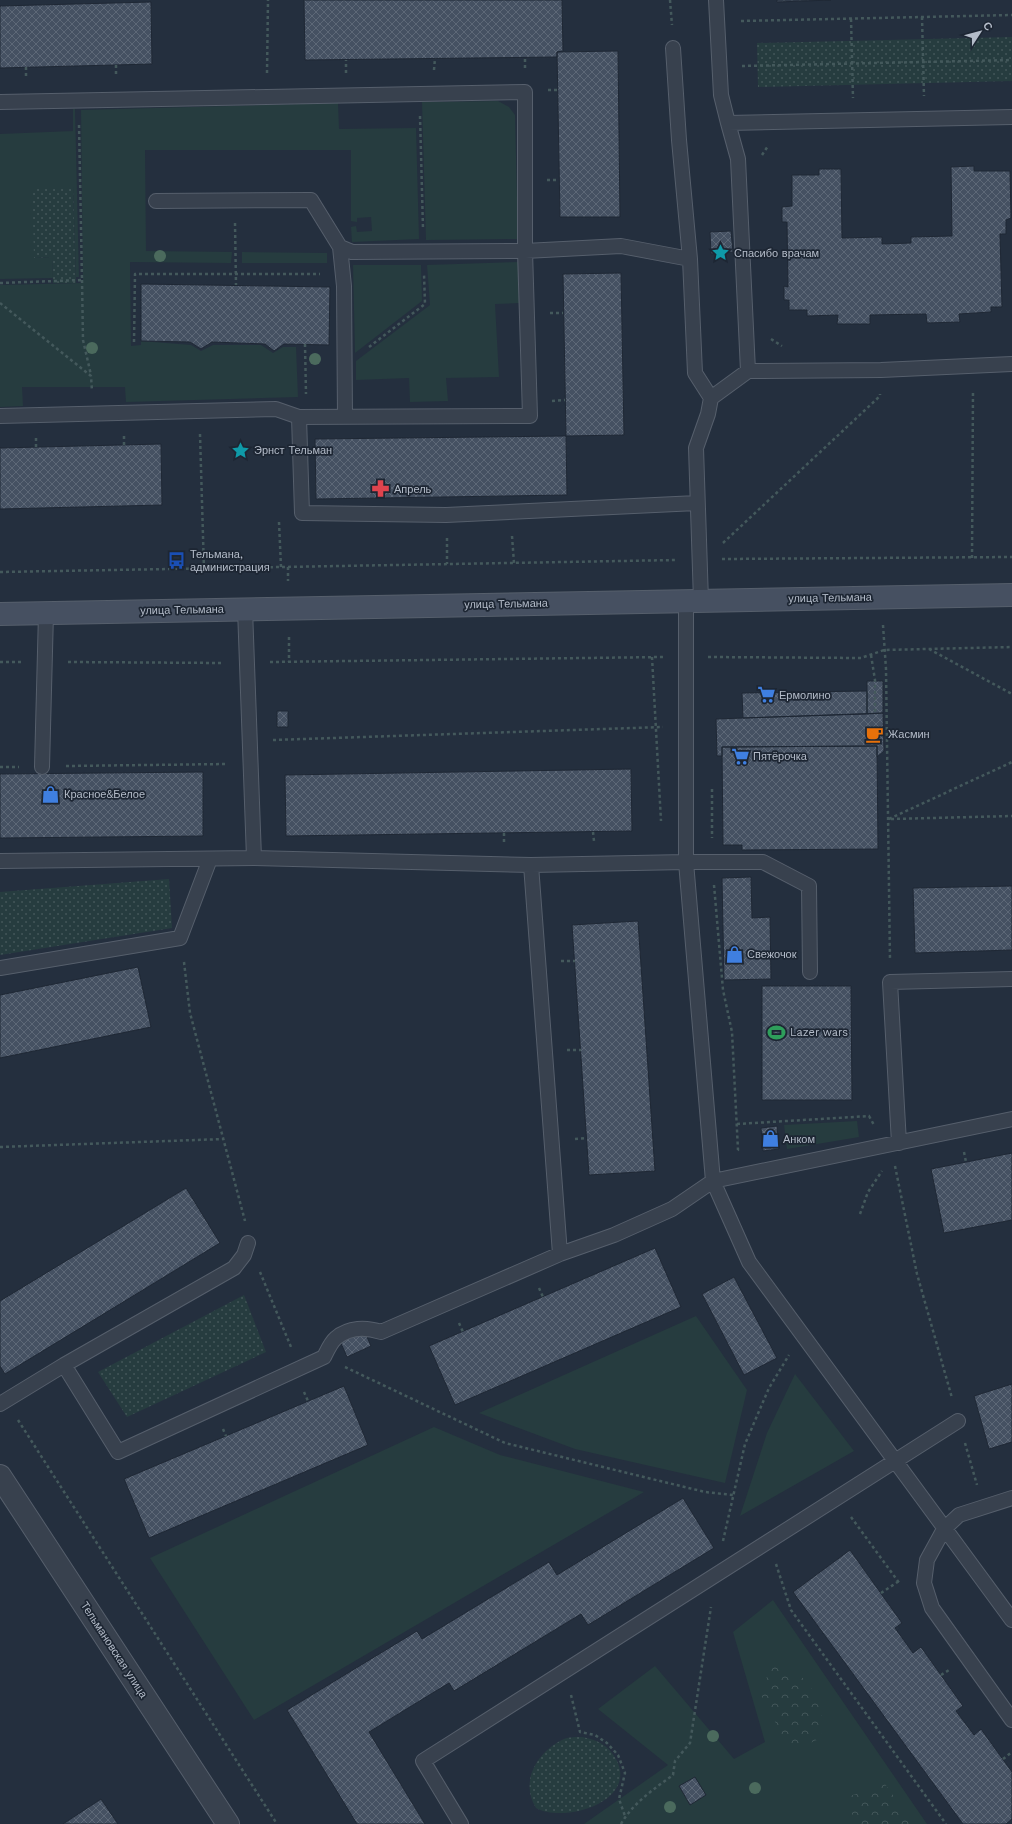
<svg xmlns="http://www.w3.org/2000/svg" width="1012" height="1824" font-family="'Work Sans',sans-serif">
<style>
.grass{fill:#263c3f}
.forest{fill:url(#forest-crowns)}
.park{fill:url(#park-dots)}
.building{fill:url(#building-cross-hatch);stroke:#1f2835}
.lines{fill:none;stroke-linecap:round;stroke-linejoin:round}
.lane-casing{stroke:#565f6c;stroke-width:16}
.street-casing{stroke:#565f6c;stroke-width:24}
.secondary-casing{stroke:#565f6c;stroke-width:24}
.path{stroke:#44595c;stroke-width:2.5;stroke-dasharray:3 3;stroke-linecap:butt}
.lane{stroke:#38414e;stroke-width:14}
.street{stroke:#38414e;stroke-width:22}
.secondary{stroke:#465061;stroke-width:22}
.tree{fill:#4b6a5d}
.labels{text-anchor:middle;dominant-baseline:central;stroke-width:3.5;stroke-linejoin:round;paint-order:stroke}
.poi-label{font-size:11px;fill:#b4bcc9;stroke:#1d2633;text-anchor:start}
.street-label{font-size:11px;fill:#b4bcc9;stroke:#1d2633}
</style>
<defs>
<pattern id="forest-crowns" width="20" height="18" patternUnits="userSpaceOnUse"><rect width="20" height="18" fill="#263c3f"/><path d="M2 6a3 3 0 1 1 6 0M12 15a3 3 0 1 1 6 0" fill="none" stroke="#435659"/></pattern>
<pattern id="park-dots" width="8" height="8" patternUnits="userSpaceOnUse"><rect width="8" height="8" fill="#263c3f"/><path d="M2 2h.1M6 6h.1" fill="none" stroke="#435659" stroke-width="1.8" stroke-linecap="round"/></pattern>
<pattern id="building-cross-hatch" width="8" height="8" patternUnits="userSpaceOnUse"><rect width="8" height="8" fill="#455162"/><path d="M0 0l8 8M0 8l8-8" fill="none" stroke="#5d6877"/></pattern>
</defs>
<rect width="100%" height="100%" fill="#242f3e"/>
<path class="grass" d="M498 101 509 107 515 115 518 239 426 240 422 102Z
M338 103 339 129 416 128 419 239 352 242 351 227 356 226 357 232 372 231 371 217 357 218V222L351 221V150H145L146 251 232 252 231 263 130 262 131 346 141 345V341L191 345 201 351 213 345H261L273 353 283 347H296L298 397 126 402 125 387H22L23 406 0 407V285L83 283 81 110Z
M73 109H75L79 277H76L73 187 35 258 52 257 53 278 0 279V134L73 131Z
M242 252 327 253V263H242Z
M519 262V303L495 304 499 377 446 378 448 401 410 402 409 378 356 380V361L430 305 427 265Z
M353 265H421L422 301 355 353Z
M857 1121 859 1137 787 1149 784 1125Z
M696 1316 747 1390 725 1483 575 1449 479 1413Z
M795 1374 854 1451 740 1516 767 1433Z
M434 1427 500 1455 644 1492 254 1720 150 1558Z
M773 1600 927 1824H584L668 1765 598 1709 655 1666 734 1759 765 1742 733 1632Z"/>
<path class="forest" d="M771 1664 805 1679 822 1703 821 1738 791 1752 761 1695Z
M885 1784 914 1824H855L847 1797Z"/>
<path class="park" d="M1012 37V81L758 87 757 43Z
M73 187 76 283H53L52 257 34 258 32 189Z
M169 879 172 928 0 955V892Z
M244 1295 266 1352 127 1417 98 1372Z
M582 1737C598 1740 608 1745 616 1759 639 1801 565 1824 536 1808 519 1781 538 1751 564 1739 569 1737 577 1737 582 1737Z"/>
<path class="building" d="M304 0H562L563 51 557 52V57L305 60Z
M777 0H831L777 2Z
M151 2 152 64 0 68V6Z
M618 51 620 217H560L557 52Z
M974 166V171H1010L1011 218 1006 220V234H1000L1002 307H991V312L959 314 960 322 927 323 926 314 870 315V324H837L838 315 807 316V310H789V300H784V286L788 287 787 222H782V207L792 206V175H819V169H841L842 238 882 237V244L911 243V237L952 236 951 167Z
M731 231 733 252 711 254 710 232Z
M621 273 624 435 566 436 563 274Z
M141 284 330 287 329 345 284 344 274 351 265 344 212 342 201 349 190 342 141 341Z
M566 436 567 495 316 499 315 439Z
M161 444 162 505 0 509V448Z
M867 681H883V713L867 714Z
M867 691V714L743 718 742 693Z
M277 711H288V727H277Z
M883 713 884 751 877 757V746L722 747V756H717L716 719Z
M877 746 878 849 742 850V845H723L722 747Z
M631 769 632 831 286 836 285 775Z
M203 772V836L0 838V774Z
M751 877 752 918 770 917 771 979 724 980 722 878Z
M1012 886V950L915 953 913 888Z
M638 921 655 1171 589 1175 572 925Z
M138 967 151 1027 0 1058V995Z
M762 986H851L852 1100H762Z
M777 1126 779 1149 763 1151 761 1128Z
M1012 1153V1220L944 1233 931 1169Z
M186 1188 220 1243 5 1374 0 1366V1301Z
M655 1248 681 1307 455 1405 429 1346Z
M734 1277 777 1358 744 1375 702 1294Z
M364 1330 371 1346 347 1357 340 1341Z
M1012 1384V1442L989 1449 974 1396Z
M344 1386 368 1445 149 1538 124 1479Z
M683 1498 714 1548 588 1625 581 1614 454 1691 449 1683 369 1732 425 1824H357L287 1710 417 1631 422 1639 549 1562 557 1575Z
M850 1550 902 1623 895 1628 913 1653 921 1647 963 1706 956 1711 974 1735 981 1729 1012 1772V1819L1006 1824H963L793 1592Z
M695 1777 706 1795 690 1805 679 1786Z
M101 1799 118 1824H63Z"/>
<g class="lines">
<defs>
<path id="lane" d="M716 0 721 95 728 123 1012 117
M673 48 679 140 690 259 695 373 711 398 708 414 696 448 701 601
M0 102 525 92V251L530 416 299 417 276 409 0 416
M728 123 738 159 748 371
M156 201 311 200 340 247 352 252 525 251 621 246 690 259
M340 247 344 286 345 417
M711 398 748 371 881 370 1012 364
M299 417 302 513 446 515 697 503
M686 601V862L713 1181 749 1262 1012 1620
M245 609 254 858
M42 767 46 613
M0 861 254 858 531 865 686 862H763L809 886 810 972
M531 865 560 1254 614 1235 672 1209 713 1181 1012 1119
M0 968 180 938 210 859
M899 1143 890 982 1012 979
M64 1365 118 1452 324 1357C327 1351 331 1342 336 1338 349 1327 366 1327 381 1332L560 1254
M0 1404 64 1365 234 1268 244 1255 248 1243
M1012 1498 959 1515 944 1529 927 1560 924 1583 932 1608 1012 1720
M461 1824 423 1761 958 1421"/>
<path id="street" d="M0 1476 228 1824"/>
<path id="secondary" d="M0 614 1012 595"/>
</defs>
<use href="#lane" class="lane-casing"/>
<use href="#street" class="street-casing"/>
<use href="#secondary" class="secondary-casing"/>
<path class="path" d="M670 0 672 25
M922 17 924 96
M851 19 853 98
M741 21 1012 15
M116 65V77
M742 66 1012 60
M26 67V78
M525 68V57
M434 70 435 58
M267 73 268 0
M346 73V60
M548 90H558
M420 116 423 229
M762 155 768 146
M547 180H559
M235 223 236 285
M82 280 83 340 91 375
M0 283 82 280 79 124
M0 303 91 376 92 391
M550 313H563
M771 339 782 346
M134 342 135 274H320
M305 344 306 394
M369 347 425 304 424 274
M552 401 565 400
M200 434 204 570
M124 436V445
M36 438V447
M279 522 281 567
M512 536 514 563
M447 538V564
M723 543 880 396V394
M972 558 973 390
M722 559 1012 557
M288 567V581
M0 572 677 560
M883 625 886 669 890 960
M289 637V662
M929 649 1012 694
M871 655 875 680V714
M652 657 661 821
M708 657 861 658 884 650 1012 647
M0 662H21
M68 662 223 663
M270 662 663 657
M273 740 663 727
M66 766 228 764
M0 767H19
M712 789V838
M889 819 1012 762
M891 819 1012 816
M593 832 594 841
M504 833V842
M714 885 723 990 732 1032 738 1150 736 1152
M561 961H575
M184 962 190 1013 245 1221
M567 1050H581
M869 1116 874 1125
M737 1124 870 1116
M575 1139 587 1138
M0 1147 224 1139
M964 1152 966 1162
M895 1166 917 1274 952 1398
M860 1214 868 1192 882 1171
M260 1272 291 1347
M539 1288 543 1297
M459 1323 463 1332
M345 1367 505 1443 705 1492 733 1495
M304 1392 308 1401
M18 1420 277 1824
M223 1429 226 1436
M965 1443 977 1485
M851 1517 900 1584
M723 1541 745 1444 769 1388 789 1355
M776 1564 791 1610 946 1824
M881 1593 899 1581
M941 1675 949 1670
M571 1695 580 1732 595 1735 607 1743 618 1755 625 1773 619 1799 625 1816
M1003 1759 1012 1752
M621 1824C632 1804 655 1788 673 1775L675 1761 690 1743 711 1607"/>
<use href="#lane" class="lane"/>
<use href="#street" class="street"/>
<use href="#secondary" class="secondary"/>
</g>
<g class="tree">
<circle cx="160" cy="256" r="6"/>
<circle cx="92" cy="348" r="6"/>
<circle cx="315" cy="359" r="6"/>
<circle cx="713" cy="1736" r="6"/>
<circle cx="755" cy="1788" r="6"/>
<circle cx="670" cy="1807" r="6"/>
</g>
<defs>
<symbol id="sight-bare" viewBox="-9 -9 18 18"><path d="M0-6L1.8-2.2L6-1.7L2.9 1.2L3.7 5.4L0 3.3L-3.7 5.4L-2.9 1.2L-6-1.7L-1.8-2.2Z" fill="#0f9aa8" stroke="#1d2633" stroke-width="2.5" paint-order="stroke"/></symbol>
<symbol id="pharmacy-bare" viewBox="-9 -9 18 18"><path d="M-2-6h4v4h4v4h-4v4h-4v-4h-4v-4h4Z" fill="#e0444e" stroke="#1d2633" stroke-width="2.5" paint-order="stroke"/></symbol>
<symbol id="bus-bare" viewBox="-9 -9 18 18"><path d="M-5-6H5V4H4V6H2V4H-2V6H-4V4H-5ZM-3.5-4V0h7V-4ZM-3.5 1.2v1.5H-2V1.2ZM2 1.2v1.5H3.5V1.2Z" fill="#1a4fb4" stroke="#1d2633" stroke-width="2.5" paint-order="stroke"/></symbol>
<symbol id="supermarket-bare" viewBox="-9 -9 18 18"><path d="M-6-5.5h2.5l.6 2H6L4.5 2H-2.5L-4.4-4H-6ZM-1.5 3.2a1.3 1.3 0 1 0 .1 0ZM3 3.2a1.3 1.3 0 1 0 .1 0Z" fill="#3f7fe0" stroke="#1d2633" stroke-width="2.5" paint-order="stroke"/></symbol>
<symbol id="cafe-bare" viewBox="-9 -9 18 18"><path d="M-5.5-4.5H6V0H3Q3 3.5 0 3.5H-2.5Q-5.5 3.5-5.5 0ZM3-3.2v2h1.7v-2ZM-6 4.5H4V6H-6Z" fill="#e8710a" stroke="#1d2633" stroke-width="2.5" paint-order="stroke"/></symbol>
<symbol id="shop-bare" viewBox="-9 -9 18 18"><path d="M-5-2.5h2.3a2.7 3.5 0 0 1 5.4 0H5L5.5 6h-11ZM-1.5-2.5h3a1.5 2.3 0 0 0-3 0Z" fill="#3f7fe0" stroke="#1d2633" stroke-width="2.5" paint-order="stroke"/></symbol>
<symbol id="stadium-bare" viewBox="-9 -9 18 18"><path d="M0-5a6.5 5 0 1 0 0 10a6.5 5 0 1 0 0-10ZM-3.5-1.8h7v3.6h-7Z" fill="#2e9e5b" stroke="#1d2633" stroke-width="2.5" paint-order="stroke"/></symbol>
</defs>
<g fill-rule="evenodd">
<use href="#sight-bare" x="708" y="240" width="25" height="25"/>
<use href="#sight-bare" x="228" y="438" width="25" height="25"/>
<use href="#pharmacy-bare" x="368" y="476" width="25" height="25"/>
<use href="#bus-bare" x="164" y="548" width="25" height="25"/>
<use href="#supermarket-bare" x="754" y="682" width="25" height="25"/>
<use href="#cafe-bare" x="862" y="722" width="25" height="25"/>
<use href="#supermarket-bare" x="728" y="744" width="25" height="25"/>
<use href="#shop-bare" x="38" y="782" width="25" height="25"/>
<use href="#shop-bare" x="722" y="942" width="25" height="25"/>
<use href="#stadium-bare" x="764" y="1020" width="25" height="25"/>
<use href="#shop-bare" x="758" y="1126" width="25" height="25"/>
</g>
<g class="labels">
<g class="poi-label">
<text x="734" y="253">Спасибо врачам</text>
<text x="254" y="450">Эрнст Тельман</text>
<text x="394" y="489">Апрель</text>
<text x="190" y="554">Тельмана,<tspan x="190" dy="13">администрация</tspan></text>
<text x="779" y="695">Ермолино</text>
<text x="888" y="734">Жасмин</text>
<text x="753" y="756">Пятёрочка</text>
<text x="64" y="794">Красное&amp;Белое</text>
<text x="747" y="954">Свежочок</text>
<text x="790" y="1032">Lazer wars</text>
<text x="783" y="1139">Анком</text>
</g>
<g class="street-label">
<text transform="translate(830 598) rotate(-1)">улица Тельмана</text>
<text transform="translate(506 604) rotate(-1)">улица Тельмана</text>
<text transform="translate(182 610) rotate(-1)">улица Тельмана</text>
<text transform="translate(114 1650) rotate(57)">Тельмановская улица</text>
</g>
</g>
<g transform="translate(980 32) rotate(54)" stroke="#1d2633" stroke-width="3" paint-order="stroke">
<path d="M0-3L7 15L0 10L-7 15Z" fill="#b4bcc9"/>
<text y="-6" font-size="11" font-weight="bold" text-anchor="middle" fill="#b4bcc9">С</text>
</g>
</svg>
